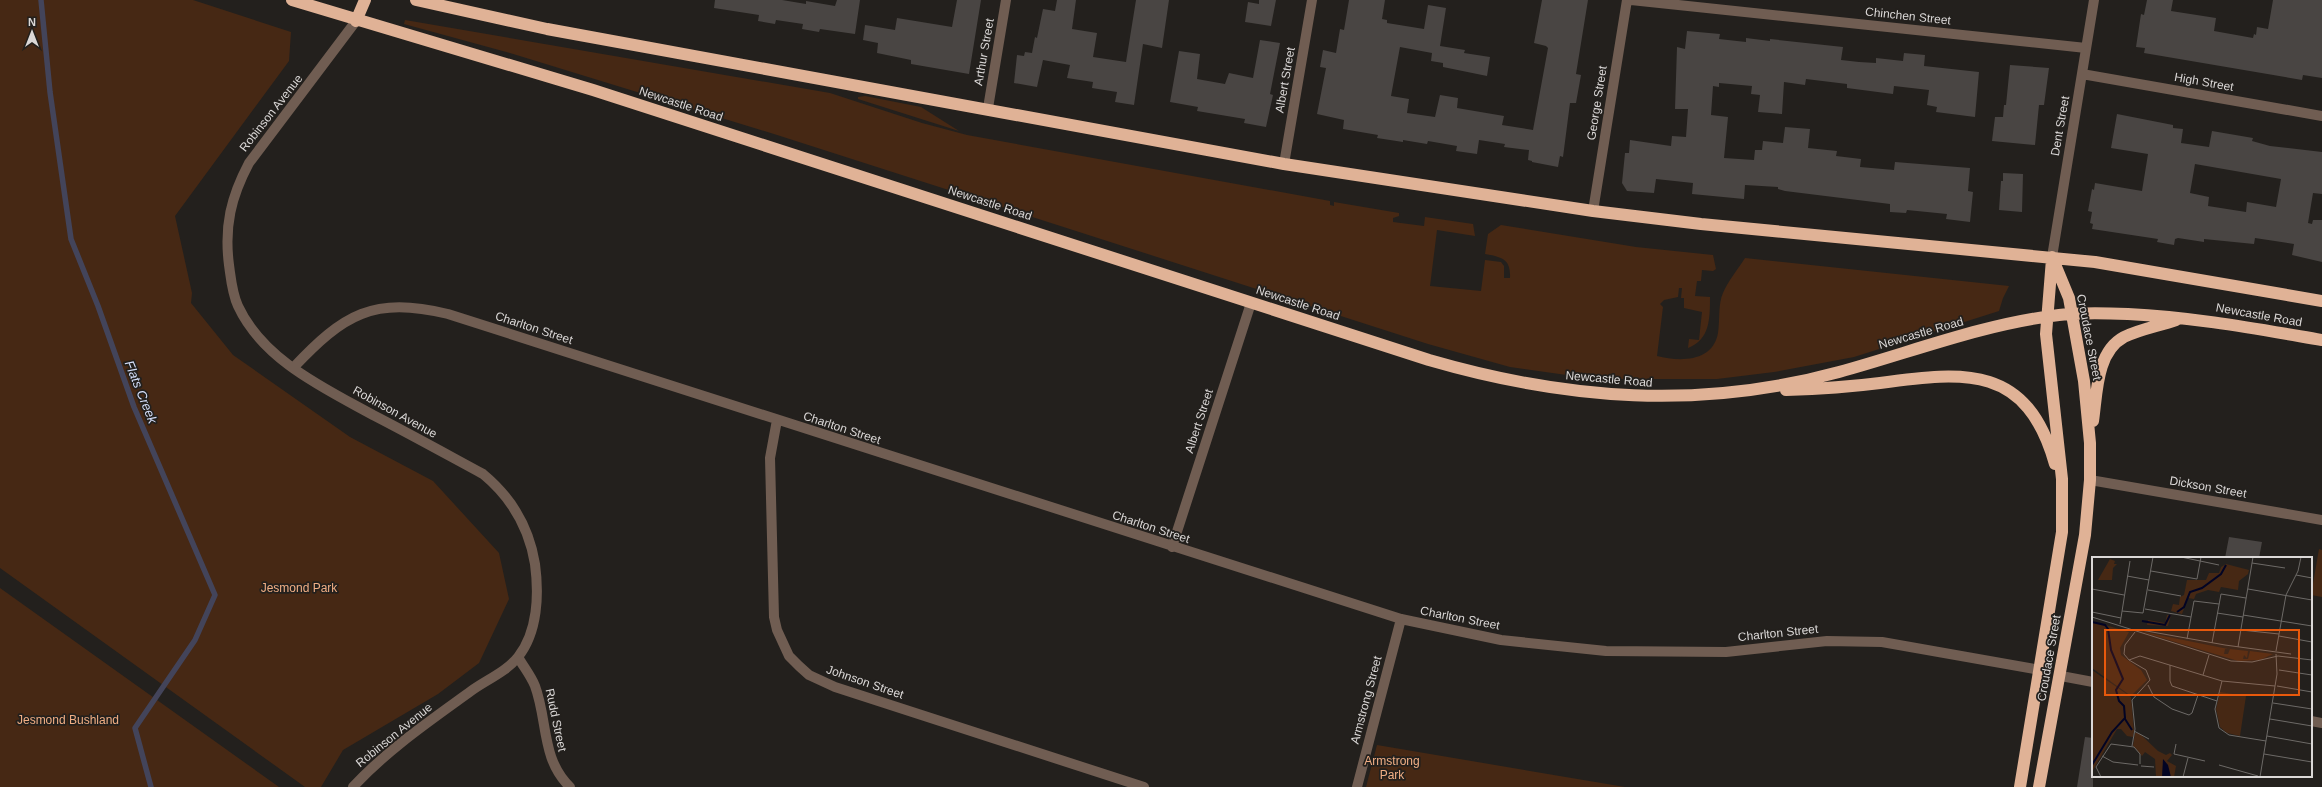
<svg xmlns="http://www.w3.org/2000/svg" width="2322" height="787" font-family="Arial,sans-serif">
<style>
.green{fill:#462814}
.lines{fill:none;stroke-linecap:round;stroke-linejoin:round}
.stream{stroke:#43445a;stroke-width:5.5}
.building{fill:#494543;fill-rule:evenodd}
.minor{stroke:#705d52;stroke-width:10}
.highway{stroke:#e0b296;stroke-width:12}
.labels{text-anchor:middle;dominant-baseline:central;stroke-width:3.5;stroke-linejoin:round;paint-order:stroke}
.street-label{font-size:12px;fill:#dbd8d7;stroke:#23201d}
.park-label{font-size:12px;fill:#f0ae84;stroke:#23201d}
.water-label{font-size:13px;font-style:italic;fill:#d5dffa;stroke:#23201d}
.inset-river{fill:none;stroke:#020424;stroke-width:2}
.inset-road{fill:none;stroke:#6d6a67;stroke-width:1}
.view{fill:#e8590c;fill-opacity:0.15;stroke:#e8590c;stroke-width:2}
.inset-edge{fill:none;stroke:#dbd8d7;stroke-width:2}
</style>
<rect width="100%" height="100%" fill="#23201d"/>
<path class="green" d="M0 0H193L291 32 289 61 175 216 192 293 191 303 233 355 350 437 433 481 499 553 509 599 479 663 438 694 343 750 321 787H305L0 568Z
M405 20 830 93 922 123 967 135 1330 201V205L1334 206V202L1399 213V216L1393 218V222L1424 226 1425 217 1473 224 1475 236 1437 230 1430 286 1481 291 1485 260 1501 262 1504 266V278H1510C1511 259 1502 257 1485 254L1488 234 1501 225 1636 247 1713 255 1716 269 1713 271 1702 270 1701 281H1697L1695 296 1710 297C1710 318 1710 340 1688 348L1689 339 1699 340 1702 312 1684 308V298H1681L1682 288H1679L1678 297 1664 300 1660 304 1663 307 1657 356C1680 362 1713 362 1718 333 1720 320 1718 304 1723 293 1728 281 1738 269 1745 258L2009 286 2003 298 1999 311 1854 357 1774 372 1717 379H1595L1510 367 1428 344 774 134 510 53 404 24Z
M865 96 921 107 959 131 858 99V97Z
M2319 549 2322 550V597L2311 595Z
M0 588 279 787H0Z
M1377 745 1625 787H1366Z"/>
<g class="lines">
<path class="stream" d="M41 0 50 92 71 239 98 306 134 407 215 595 195 640 135 728 151 787"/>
</g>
<path class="building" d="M715 0H782L806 4V1L835 6 837 0H860L855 34 820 29 819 32 802 29 803 24 776 20 775 24 758 21 759 15 714 8Z
M957 0H981L969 74 911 64V60L877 53 878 43 863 40 865 25 895 30 897 18 952 27Z
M1057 0H1076L1072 29 1097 33 1093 57 1126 62 1136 0H1169L1162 48 1143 44 1134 105 1115 102 1117 92 1092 88 1093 82 1067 78 1070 65 1043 60 1037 87 1014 83 1017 55 1024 56 1025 52 1032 53 1035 37 1037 38 1043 9 1055 11Z
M1259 0H1276L1271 26 1245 22 1248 2 1259 4Z
M1349 0H1385L1382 19 1387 20V23L1424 29 1428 5 1446 8 1440 46 1465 50 1464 53 1490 57 1487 76 1443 67V63L1431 61 1432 53 1400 47 1391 96 1409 99 1407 113 1435 117 1440 95 1458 98 1457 108 1504 116 1502 125 1533 130 1548 48 1546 46 1534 43 1542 0H1588L1576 74 1581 75 1576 103H1570L1563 157 1560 156 1558 167 1532 162V161L1528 160 1529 150 1504 147 1505 144 1479 140 1477 154 1456 151 1457 146 1428 141 1427 144 1403 140V142L1377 138 1378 135 1343 129 1344 120 1317 114 1326 68 1320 67 1323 50 1336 53 1340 29 1344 30Z
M2147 0H2173L2171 11 2216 18 2214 31 2253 38 2254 34 2256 35 2257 27 2268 29 2273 0H2322V78L2303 75 2302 80 2144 53 2145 48 2136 47 2141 14 2144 15Z
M1687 31 1720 34 1719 39 1746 42V38L1770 41V39L1843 47 1841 60 1859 62 1876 63V58L1903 61 1904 53 1925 55 1924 66 1979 72 1975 117 1936 112 1937 107 1927 105 1929 90 1894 86 1893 94 1847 88V84L1806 79 1805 85 1784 82 1782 114 1758 112 1760 95 1751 94 1752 86 1719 83V87L1713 86 1711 115 1728 117 1724 158 1754 160 1755 150H1762L1763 141 1783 143 1785 127 1810 129 1808 148 1837 151 1836 156 1861 159 1860 167 1894 170 1895 162 1970 168 1968 191 1973 192 1970 222 1946 219 1947 214 1907 210 1906 213 1890 212V204L1785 191 1778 189V187L1745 185 1744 199 1692 194 1693 183 1656 179 1654 193 1627 191 1622 183 1625 153H1629L1630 140 1671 146 1672 136 1686 137 1688 109H1675L1677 47 1685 49Z
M1260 40 1280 43 1270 94 1273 95 1266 127 1244 123 1245 119 1197 111 1198 107 1170 102 1179 51 1200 54 1197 79 1225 84 1229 73 1253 78Z
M2010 65 2049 68 2044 105H2039L2035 145 1992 141 1995 117H2003L2004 105H2006Z
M2117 114 2173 125V128L2183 129 2181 143 2209 147 2212 131 2253 138 2252 141 2270 146 2322 152V194L2313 193 2308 223 2312 224 2313 220H2322V262L2292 255 2294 244 2255 238 2254 244 2204 239V242L2178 238 2175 239 2174 245 2157 242 2158 239 2092 229 2093 224 2090 223 2092 212 2088 211 2092 189 2094 190 2095 183 2142 191 2148 154 2111 148ZM2195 164 2281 179 2276 207 2247 202 2246 212 2208 206 2209 197 2190 193Z
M2003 173 2023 174 2022 212 1999 210 2001 181H2003Z
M2229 537 2262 542 2259 558H2225Z
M2085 737 2093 738V787H2077Z"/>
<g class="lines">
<path class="minor" d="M1631 0 2086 48
M2082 74 2322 116
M988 108 1006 0
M1284 164 1312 0
M1593 211 1627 0
M2052 257 2094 0
M293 368C344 314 373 296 448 314L1401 619 1501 640 1606 651 1726 652 1827 641 1882 642 2040 670
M777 420 770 458 774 617 777 630 789 656 799 666 809 675 835 687 1144 787
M2090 480 2322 520
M1172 547 1251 303
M518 657C523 666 531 676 535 686 548 721 541 759 570 787
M2061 676 2093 682
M2311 721 2322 723
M353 787C387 750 431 720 471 691 486 680 506 672 518 657 538 632 539 594 535 564 529 527 512 498 483 474 446 454 410 434 373 415 324 388 263 360 238 306 232 293 231 279 229 265 224 226 231 197 249 163L356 21
M1357 787 1401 619"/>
<path class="highway" d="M292 0 593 90 1429 360C1567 400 1700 410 1839 372 1912 352 1983 324 2059 315 2082 312 2105 313 2128 314 2193 317 2257 329 2322 340
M416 0 547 29 1284 164 1593 211 1701 224 2095 262 2322 301
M356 21 365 0
M1786 390C1817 389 1849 387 1880 383 1966 371 2027 365 2055 464
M2093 421C2097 394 2096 352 2124 337 2140 329 2159 326 2176 320
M2020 787 2062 532V479L2046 334 2052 259
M2039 787 2085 535 2090 480V443L2084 381 2069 298 2052 257"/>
</g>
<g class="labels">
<g class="street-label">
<text transform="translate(1908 16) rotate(6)">Chinchen Street</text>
<text transform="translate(984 52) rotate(-80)">Arthur Street</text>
<text transform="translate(1285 80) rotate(-80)">Albert Street</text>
<text transform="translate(2204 82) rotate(10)">High Street</text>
<text transform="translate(1597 103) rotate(-81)">George Street</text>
<text transform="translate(681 104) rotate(18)">Newcastle Road</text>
<text transform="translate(271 113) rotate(-52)">Robinson Avenue</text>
<text transform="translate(2060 126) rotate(-80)">Dent Street</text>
<text transform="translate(990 203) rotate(18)">Newcastle Road</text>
<text transform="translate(1298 303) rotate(18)">Newcastle Road</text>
<text transform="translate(2259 315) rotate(10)">Newcastle Road</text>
<text transform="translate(534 328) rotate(18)">Charlton Street</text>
<text transform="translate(1921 333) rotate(-16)">Newcastle Road</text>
<text transform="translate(2089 337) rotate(79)">Croudace Street</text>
<text transform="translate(1609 379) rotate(5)">Newcastle Road</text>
<text transform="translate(395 412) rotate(29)">Robinson Avenue</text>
<text transform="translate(1199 421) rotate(-72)">Albert Street</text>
<text transform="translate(842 428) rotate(18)">Charlton Street</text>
<text transform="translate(2208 487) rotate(10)">Dickson Street</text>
<text transform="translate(1151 527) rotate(18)">Charlton Street</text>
<text transform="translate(1460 618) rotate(11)">Charlton Street</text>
<text transform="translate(1778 633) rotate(-6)">Charlton Street</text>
<text transform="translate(2049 658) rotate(-80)">Croudace Street</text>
<text transform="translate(865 682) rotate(19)">Johnson Street</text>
<text transform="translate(1366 700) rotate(-75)">Armstrong Street</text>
<text transform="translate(556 720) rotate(78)">Rudd Street</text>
<text transform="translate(394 735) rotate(-39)">Robinson Avenue</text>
</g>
<g class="park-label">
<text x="299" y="588">Jesmond Park</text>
<text x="68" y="720">Jesmond Bushland</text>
<text x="1392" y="761">Armstrong<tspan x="1392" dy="14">Park</tspan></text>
</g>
<g class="water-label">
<text transform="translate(141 392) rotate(68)">Flats Creek</text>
</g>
</g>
<g transform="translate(2092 557)">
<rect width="220" height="220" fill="#23201d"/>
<path d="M18 2 23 4 22 7H25L21 11 20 23H6ZM134 7 157 13 156 17 147 24 146 33 129 30 127 35 116 33 104 37 102 42 96 41 90 57 79 54 81 47 87 48 88 40 92 38 95 23H114L117 16H127L129 10ZM75 58H79L76 69 55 68 56 63 73 66ZM0 64 37 75 28 91 29 98 49 113 55 123 39 139 0 111ZM47 74 136 92H133L132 97H136L138 92 156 94 155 101 152 98 151 102H156L158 94 181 97 168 103 146 104ZM0 113 39 140 42 174 41 180 35 179 29 172H25L0 215ZM128 135 154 139 148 179 135 176 128 170 124 152ZM43 176H47L66 194 74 198 78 196 80 198 75 204 84 209 82 220H64L63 202 53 195 50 199 41 189Z" fill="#462814"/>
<path d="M71 202 76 208 79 220H70Z" fill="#020424"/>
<path class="inset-river" d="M85 55 92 50 98 35 110 31 129 17 134 8M50 64 73 68 78 58M0 65 13 68 16 72 19 93 31 122 24 133 27 144 32 149 33 161 20 175 0 208M33 162 40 173"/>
<path class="inset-road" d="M89 0 127 8M160 6 193 11M59 14 105 22 109 0M204 18 220 21M35 19 57 23M0 32 32 38M156 32 220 43M56 33 89 39M53 52 99 60M30 54 51 56 61 0M0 55 29 61M125 56 151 60M151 58 220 69M0 60 139 104 160 105 186 99 220 103M28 67 38 4M49 73 133 88 199 97M149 73 187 77M187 79 220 85M95 82 102 44 127 47M120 86 129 37 154 41M146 90 161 0M184 94 194 38 206 14 209 0M37 103 48 99 130 124 183 129M78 108V124L80 129 125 144M187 113 220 118M111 118 117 98M130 124 123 152 127 171 137 178 174 184M56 128 62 140 80 152 97 158 100 156 106 138M185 129 220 135M181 146 220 152M178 162 220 169M42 174 57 182M175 179 220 187M84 187 82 197 113 204M40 189 43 172 40 143 58 123 54 113 37 103 32 97 33 88 43 75M172 197 220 205M10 199 21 205 46 208M127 208 166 219M49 209 62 210M9 220 4 210 19 187 42 190 48 197V207M91 220 96 201M168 220 185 117 184 97"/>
<path class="view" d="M13 73H207V138H13Z"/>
<rect width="220" height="220" class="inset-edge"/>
</g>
<g transform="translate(32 32)" stroke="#23201d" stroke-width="3" paint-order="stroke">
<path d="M0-3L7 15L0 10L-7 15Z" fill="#dbd8d7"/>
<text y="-6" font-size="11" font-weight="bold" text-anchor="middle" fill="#dbd8d7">N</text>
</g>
</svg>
